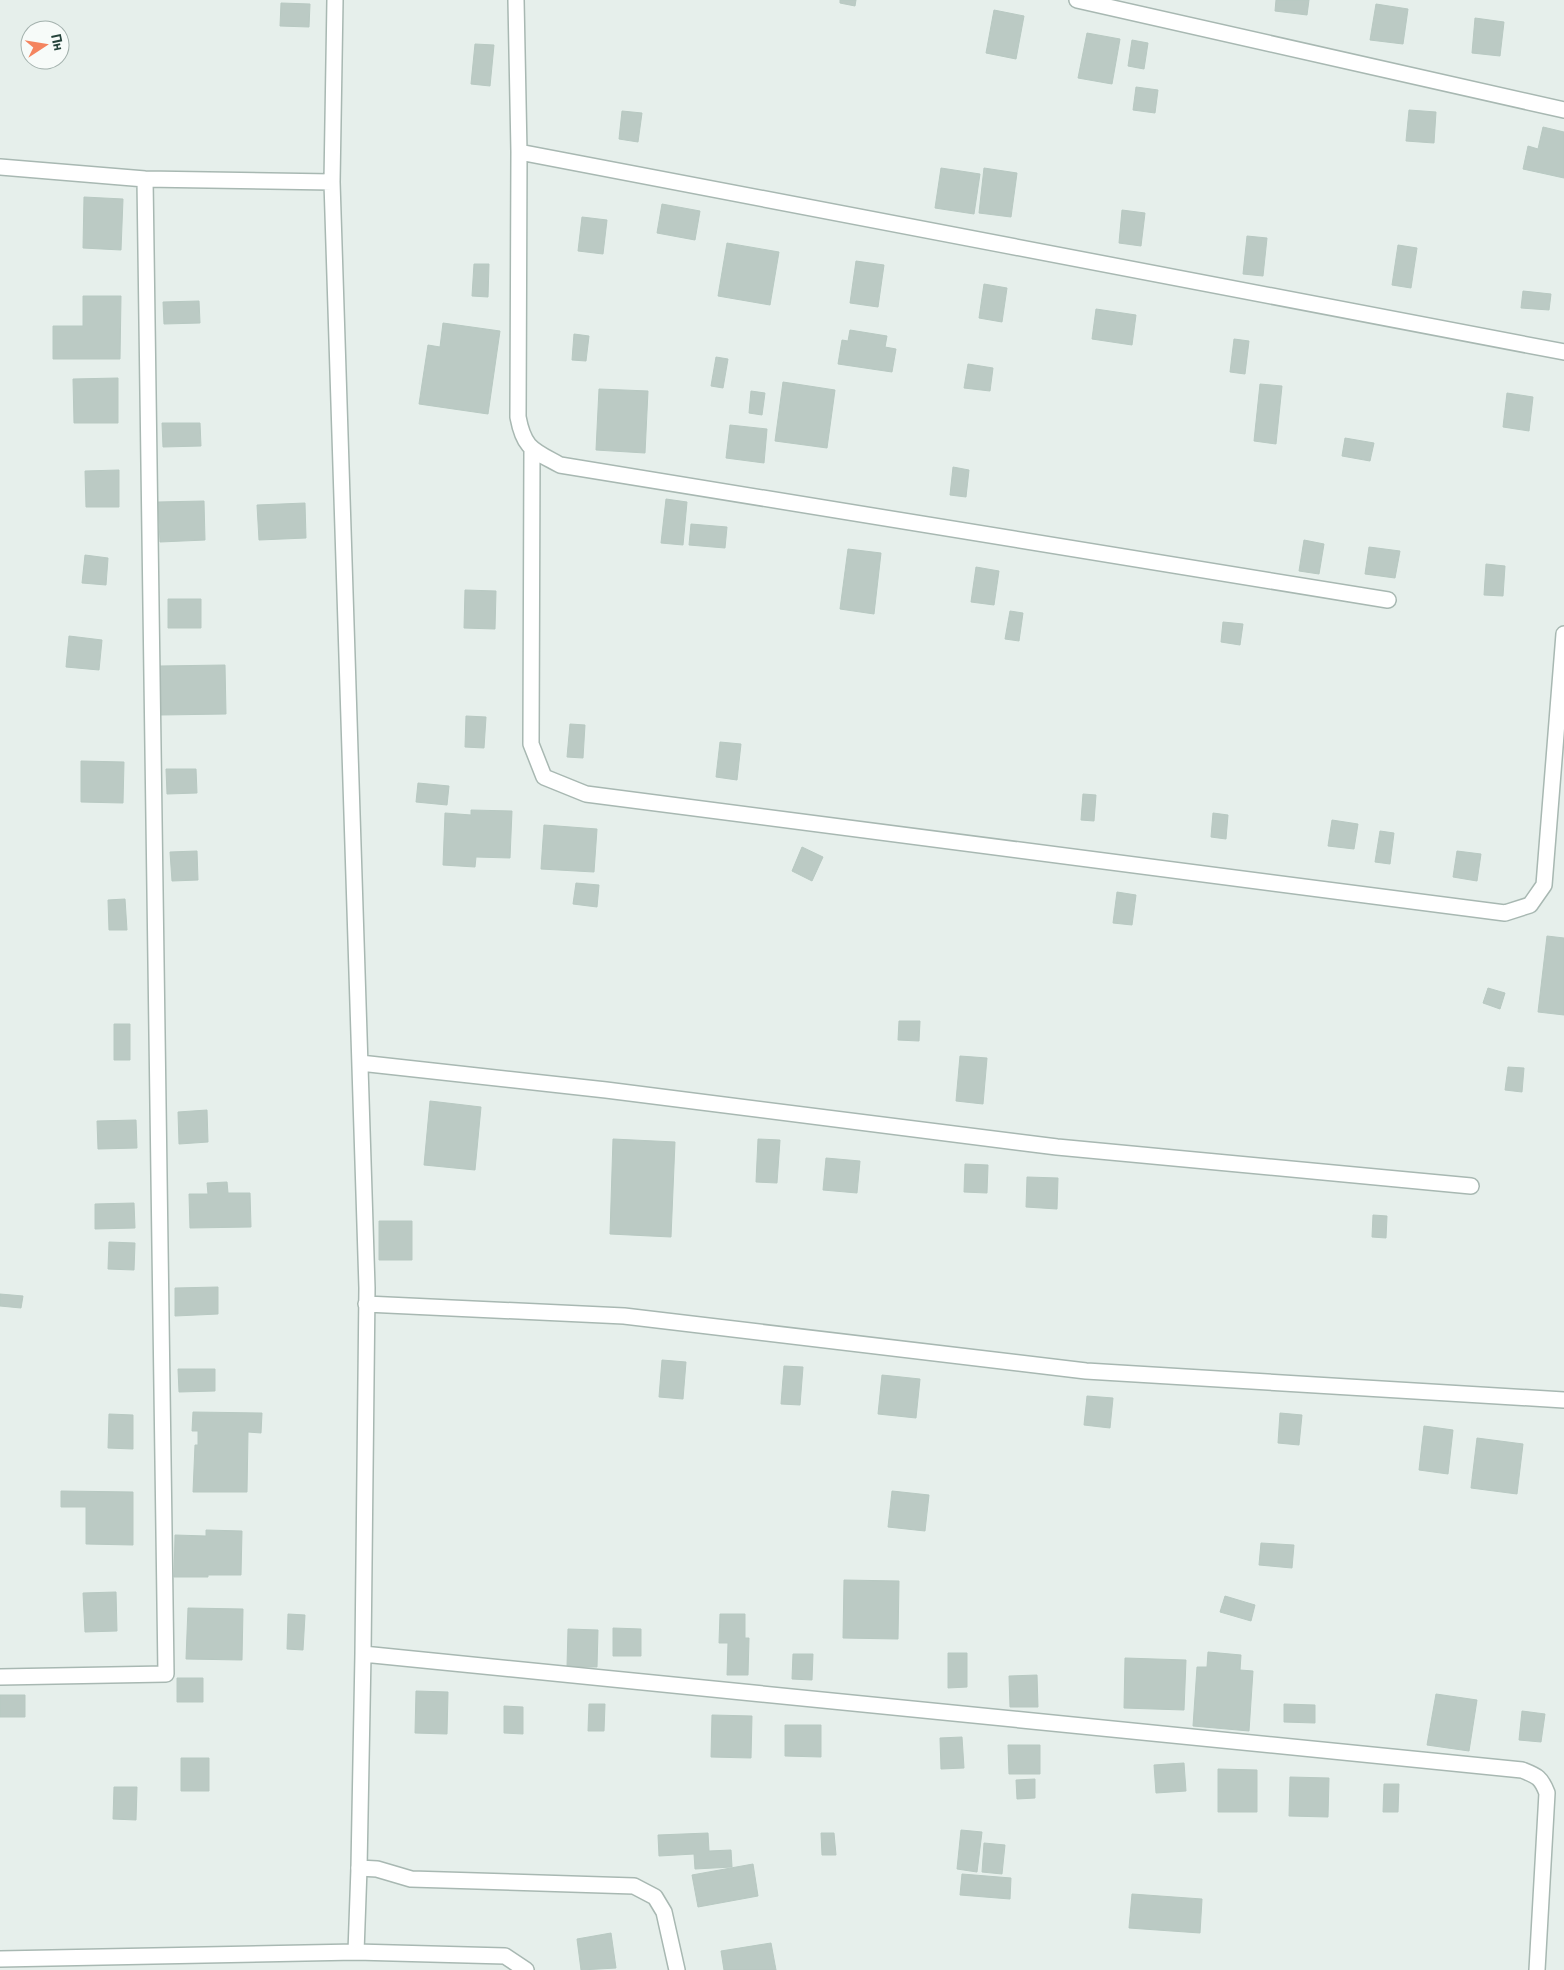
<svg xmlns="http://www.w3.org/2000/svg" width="1564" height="1970" font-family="'PT Sans',sans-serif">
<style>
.building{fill:#bbcac4;stroke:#b8c9c2}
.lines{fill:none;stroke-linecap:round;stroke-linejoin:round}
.service-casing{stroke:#a8b8b2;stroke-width:18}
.minor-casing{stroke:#a8b8b2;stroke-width:18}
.service{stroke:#fff;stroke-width:15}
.minor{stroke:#fff;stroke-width:15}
</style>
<rect width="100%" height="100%" fill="#e6efeb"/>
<path class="building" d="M840 0H856L855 6 840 3Z
M1276 0H1309L1307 15 1275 11Z
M281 3 310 4 309 27 280 26Z
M1376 4 1408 9 1403 44 1370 40Z
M994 10 1024 16 1016 59 986 53Z
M1475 18 1504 22 1500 56 1472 53Z
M1087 33 1120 39 1112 84 1078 78Z
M1132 40 1148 43 1144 69 1128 66Z
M475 44 494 45 490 86 471 84Z
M1136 87 1158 90 1155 113 1133 110Z
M1409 110 1436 112 1434 143 1406 141Z
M622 111 642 113 638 142 619 139Z
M1543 127 1564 132V178L1523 169 1528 146 1538 149Z
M941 168 980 174 974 214 935 208Z
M984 168 1017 173 1011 217 979 213Z
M84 197 123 199 121 250 83 248Z
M662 204 700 211 695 240 657 233Z
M1122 210 1145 213 1141 246 1119 243Z
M582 217 607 220 603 254 578 251Z
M1247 236 1267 238 1263 276 1243 274Z
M727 243 779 252 770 305 718 296Z
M1398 245 1417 248 1411 288 1392 285Z
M856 261 884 265 878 307 850 303Z
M474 264H489L488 297 472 296Z
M984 284 1007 288 1002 322 979 318Z
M1523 291 1551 294 1549 310 1521 308Z
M83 296H121L120 359H53V326H83Z
M199 301 200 323 164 324 163 302Z
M1096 309 1136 315 1132 345 1092 339Z
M443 323 500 331 488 414 419 404 428 345 440 347Z
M850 330 887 336 885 347 896 349 892 372 838 364 842 340 848 341Z
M574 334 589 336 586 361 572 360Z
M1234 339 1249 341 1245 374 1230 372Z
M716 357 728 359 723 388 711 386Z
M968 364 993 368 990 391 964 388Z
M118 378V423H74L73 379Z
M783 382 835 390 827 448 775 441Z
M1260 384 1282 386 1276 444 1254 441Z
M599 389 648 391 645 453 596 450Z
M751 391 765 393 762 415 749 413Z
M1507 393 1533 397 1529 431 1503 427Z
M162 423H200L201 446 163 447Z
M730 425 767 429 764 463 726 458Z
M1345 438 1374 443 1370 461 1342 456Z
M953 467 969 470 966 497 950 495Z
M119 470V507H86L85 471Z
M666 499 687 502 683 545 661 543Z
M204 501 205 540 160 542 158 502Z
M305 503 306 538 259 540 257 505Z
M691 524 727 527 725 548 689 545Z
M1304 540 1324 544 1319 574 1299 571Z
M1369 547 1400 551 1395 578 1365 574Z
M848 549 881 553 874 614 840 609Z
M85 555 108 558 106 585 82 583Z
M1486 564 1505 566 1503 596 1484 595Z
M976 567 999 571 994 605 971 602Z
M465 590 496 591 495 629 464 628Z
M168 599H201V628H168Z
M1010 611 1023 613 1019 641 1005 639Z
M1223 622 1243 624 1240 645 1221 642Z
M69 636 102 640 99 670 66 667Z
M225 665 226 714 160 715V666Z
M466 716 486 717 484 748 465 747Z
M570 724 585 725 583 758 567 757Z
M720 742 741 744 737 780 716 777Z
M81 761 124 762 123 803 81 802Z
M166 769H196L197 793 167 794Z
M418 783 449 786 447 805 416 802Z
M1083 794 1096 795 1094 821 1081 820Z
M471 810 512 811 510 858 476 857 475 867 443 865 445 813 471 815Z
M1213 813 1228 815 1226 839 1211 837Z
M1332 820 1358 824 1354 849 1328 846Z
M544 825 597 829 594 872 541 869Z
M1380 831 1394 833 1390 864 1375 862Z
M802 847 823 857 812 881 792 871Z
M197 851 198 880 172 881 170 852Z
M1457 851 1481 854 1477 881 1453 877Z
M576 883 599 885 597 907 573 904Z
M1117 892 1136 895 1132 925 1113 923Z
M125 899 127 930H109L108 900Z
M1547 936 1564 938V1015L1538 1012Z
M1488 988 1505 993 1500 1009 1483 1003Z
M899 1021H920L919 1041 898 1040Z
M114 1024H130V1060H114Z
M960 1056 987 1058 983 1104 956 1101Z
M1508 1067 1524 1068 1522 1092 1505 1090Z
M430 1101 481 1107 475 1170 424 1165Z
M207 1110 208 1142 179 1144 178 1112Z
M136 1120 137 1148 98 1149 97 1121Z
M613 1139 675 1142 671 1237 610 1234Z
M758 1139 780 1140 777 1183 756 1182Z
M826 1158 860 1161 857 1193 823 1190Z
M965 1164 988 1165 987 1193 964 1192Z
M1027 1177 1058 1178 1057 1209 1026 1207Z
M227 1182 228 1193H250L251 1227 190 1228 189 1194H208L207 1183Z
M134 1203 135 1228 95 1229V1204Z
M1373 1215 1387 1216 1386 1238 1372 1237Z
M379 1221H412V1260H379Z
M109 1242 135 1243 134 1270 108 1269Z
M218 1287V1314L175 1316V1288Z
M0 1294 23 1296 21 1308 0 1306Z
M662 1360 686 1362 683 1399 659 1397Z
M784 1366 803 1367 800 1405 781 1404Z
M178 1369H215V1391L179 1392Z
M882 1375 920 1379 916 1418 878 1414Z
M1087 1396 1113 1398 1110 1428 1084 1425Z
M193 1412 262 1413 261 1433 248 1432 247 1492H193L195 1445H198V1431H192Z
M1280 1413 1302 1415 1299 1445 1278 1443Z
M109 1414 133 1415V1449L108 1448Z
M1424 1426 1453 1430 1448 1474 1419 1470Z
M1477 1438 1523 1444 1517 1494 1471 1488Z
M61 1491 133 1492V1545L86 1544V1507H61Z
M892 1491 929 1495 925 1531 888 1527Z
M206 1530 242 1531 241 1575H208V1577H174L175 1535 206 1536Z
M1261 1543 1294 1545 1292 1568 1259 1565Z
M844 1580 899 1581 898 1639 843 1638Z
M116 1592 117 1631 85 1632 83 1593Z
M1225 1596 1255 1605 1251 1621 1220 1612Z
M188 1608 243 1609 242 1660 186 1659Z
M288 1614 305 1615 303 1650 287 1649Z
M720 1614H745V1638H749L748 1675H727L728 1643H719Z
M613 1628 641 1629V1656H613Z
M568 1629 598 1630 597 1667H567Z
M1208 1652 1241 1655 1240 1670 1253 1671 1249 1731 1193 1726 1197 1667H1207Z
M948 1653H967V1687L948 1688Z
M793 1654H813L812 1680 792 1679Z
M1125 1658 1186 1660 1184 1710 1124 1708Z
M1037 1675 1038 1707H1010L1009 1676Z
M177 1678H203V1702H177Z
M416 1691 448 1692 447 1734 415 1733Z
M1436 1694 1477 1700 1469 1751 1427 1745Z
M0 1695H25V1717H0Z
M589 1704H605L604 1731H588Z
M1284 1704 1315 1705V1723L1284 1722Z
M504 1706 523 1707V1734L504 1733Z
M1522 1711 1545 1714 1541 1742 1519 1740Z
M712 1715 752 1716 751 1758 711 1757Z
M785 1725H821V1757L785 1756Z
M962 1737 964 1768 941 1769 940 1738Z
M1008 1745H1040V1774H1009Z
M181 1758H209V1791H181Z
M1184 1763 1186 1791 1156 1793 1154 1765Z
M1218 1769 1257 1770V1812H1218Z
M1290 1777 1329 1778 1328 1817 1289 1816Z
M1035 1779V1798L1017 1799 1016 1780Z
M1384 1784H1399L1398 1812H1383Z
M114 1787H137L136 1820 113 1819Z
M961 1830 982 1832 977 1872 957 1869Z
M708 1833 709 1851 731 1850 732 1867 695 1869 694 1854 659 1856 658 1835Z
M821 1833H834L836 1855H822Z
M984 1843 1005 1845 1002 1874 982 1872Z
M753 1864 758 1896 698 1907 692 1875Z
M962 1874 1011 1878 1010 1899 960 1895Z
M1132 1894 1202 1899 1200 1933 1129 1928Z
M611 1933 616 1968 581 1970 577 1939Z
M771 1943 776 1970H724L721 1951Z"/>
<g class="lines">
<defs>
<path id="service" d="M356 1952 359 1868
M0 1959 356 1952 505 1956 526 1970"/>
<path id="minor" d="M335 0 332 182 367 1288 363 1654 359 1868 377 1869 411 1879 634 1886 655 1897 664 1912 677 1970
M516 0 519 152 518 417C524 449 533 450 560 465L1388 600
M1077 0 1564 110
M519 152 1564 352
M0 167 145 179 332 182
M532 450 531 744 544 777 586 794 1505 913 1530 905 1544 885 1564 634
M360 1063 606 1090 1057 1147 1471 1186
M366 1304 624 1316 1086 1371 1564 1400
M363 1654 1522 1770C1537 1776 1541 1777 1547 1793L1537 1970
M0 1677 166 1674 145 179"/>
</defs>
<use href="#service" class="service-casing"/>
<use href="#minor" class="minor-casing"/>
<use href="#service" class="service"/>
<use href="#minor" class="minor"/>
</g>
<g transform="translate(45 45) rotate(78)"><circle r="24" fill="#f7fbf9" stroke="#a3b1ad"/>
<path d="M0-4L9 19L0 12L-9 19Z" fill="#f4845f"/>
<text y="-8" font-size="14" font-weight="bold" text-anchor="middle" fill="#24423a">Пн</text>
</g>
</svg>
